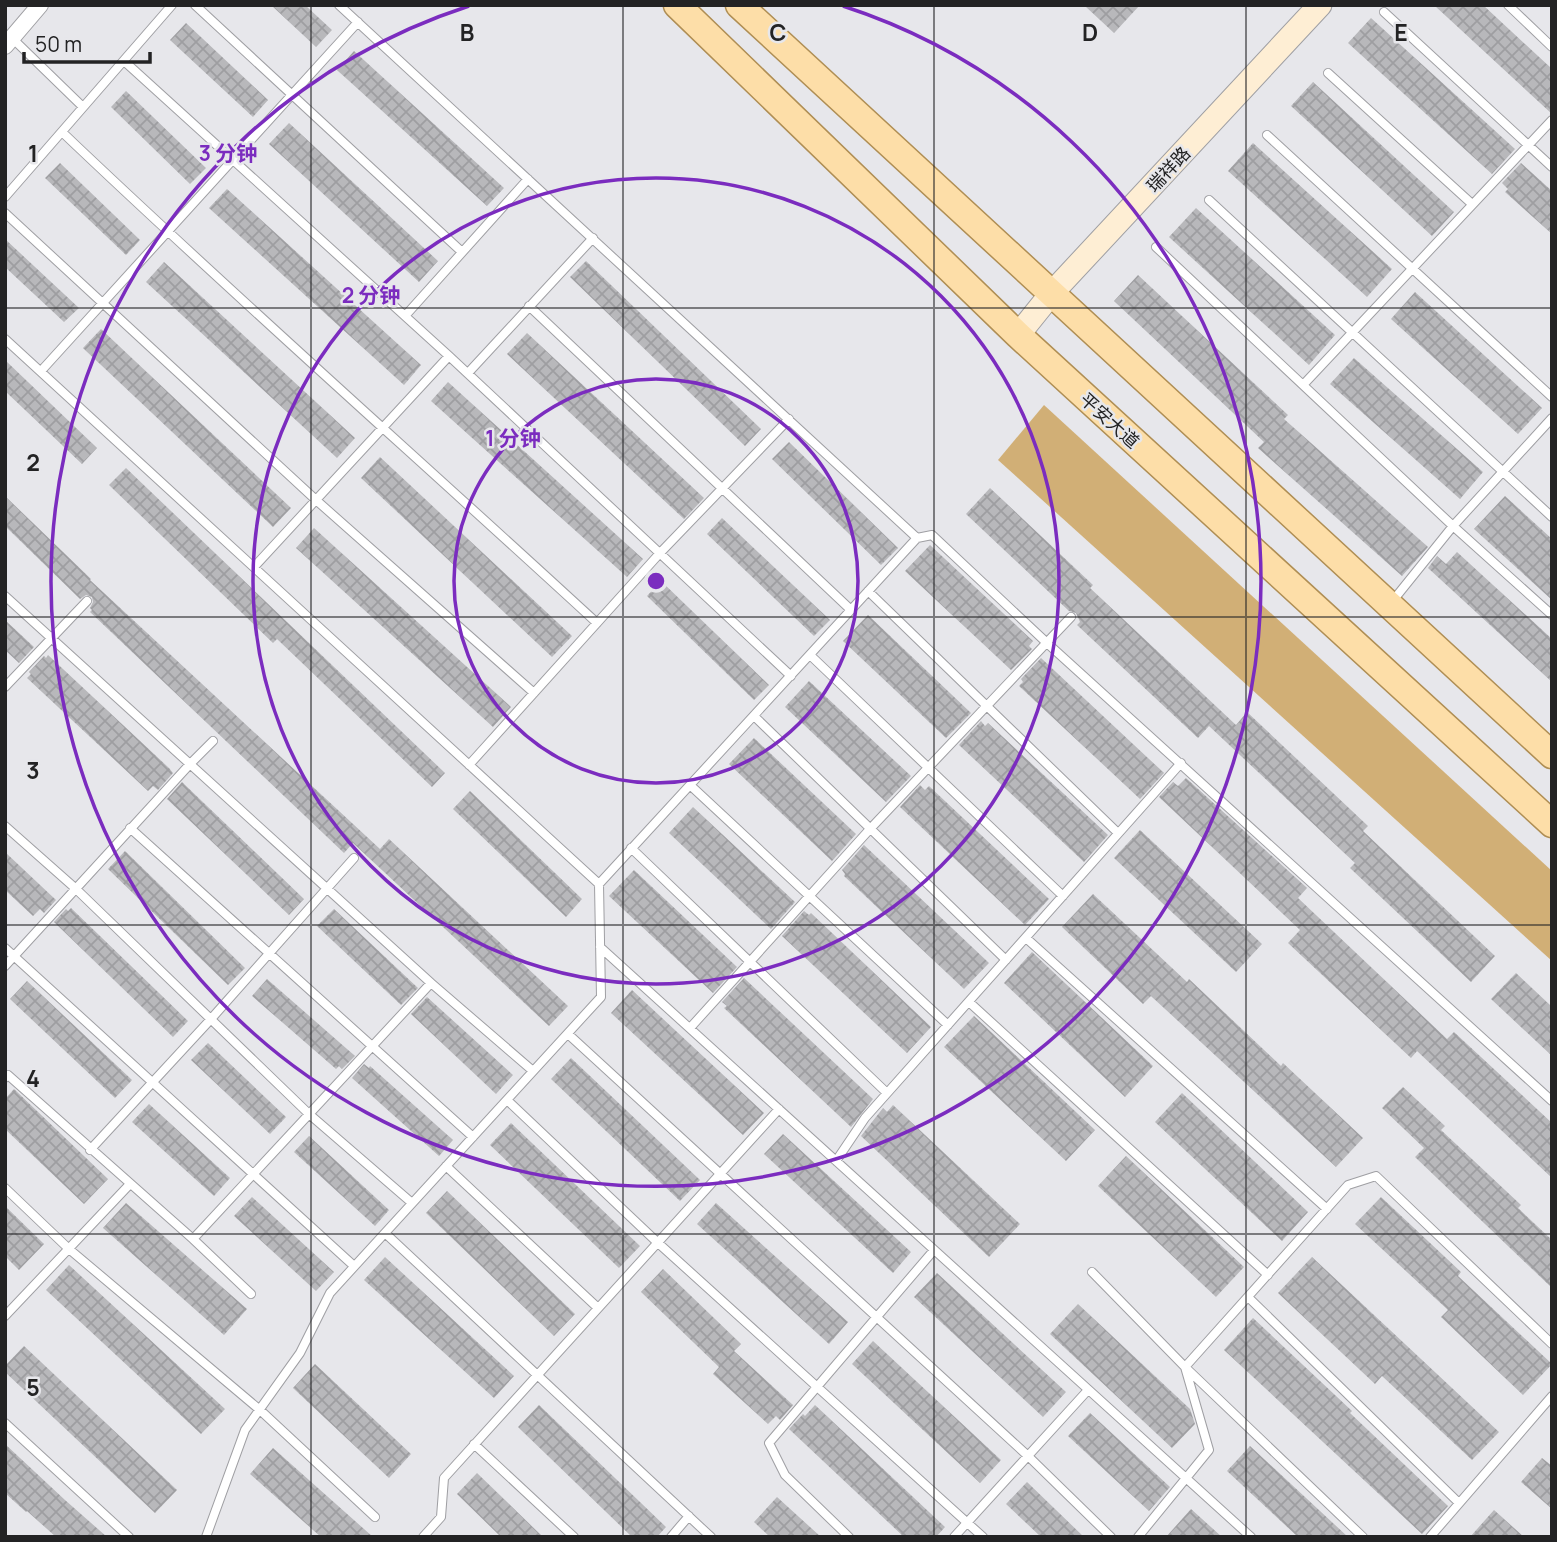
<svg xmlns="http://www.w3.org/2000/svg" width="1557" height="1542" font-family="Manrope,'Noto Sans SC',sans-serif">
<style>
.park{fill:#d1af76}
.building{fill:url(#building-cross-hatch)}
.lines{fill:none;stroke-linecap:round;stroke-linejoin:round}
.lane-casing{stroke:#9f9fa3;stroke-width:10}
.street-casing{stroke:#9f9fa3;stroke-width:18}
.secondary-casing{stroke:#9f9fa3;stroke-width:25}
.primary-casing{stroke:#af8e54;stroke-width:29}
.lane{stroke:#fff;stroke-width:8}
.street{stroke:#fff;stroke-width:16}
.secondary{stroke:#feeed4;stroke-width:23}
.primary{stroke:#fddea8;stroke-width:26}
.grid{fill:none;stroke:#232324;stroke-width:2;stroke-opacity:0.55}
.ring{fill:none;stroke:#7b2cbf;stroke-width:3.5}
.labels{text-anchor:middle;dominant-baseline:central;stroke-width:5;stroke-linejoin:round;paint-order:stroke}
.street-label{font-size:18px;fill:#232324;stroke:#e7e7eb}
.grid-label{font-size:23px;text-anchor:middle;font-weight:bold;fill:#232324;stroke:#e7e7eb;stroke-width:5;stroke-linejoin:round;paint-order:stroke}
.centre{fill:#7b2cbf;stroke:#e7e7eb;stroke-width:3.5}
.ring-label{font-size:21px;text-anchor:middle;font-weight:bold;fill:#7b2cbf;stroke:#e7e7eb;stroke-width:5;stroke-linejoin:round;paint-order:stroke}
</style>
<defs>
<pattern id="building-cross-hatch" width="8" height="8" patternUnits="userSpaceOnUse" patternTransform="scale(1.75)"><rect width="8" height="8" fill="#b8b8bb"/><path d="M0 0l8 8M0 8l8-8" fill="none" stroke="#9e9ea1"/></pattern>
</defs>
<rect width="100%" height="100%" fill="#e7e7eb"/>
<path class="park" d="M1044 405 1552 871V961L998 460Z"/>
<path class="building" d="M271 5H305L332 30 316 47Z
M1084 5H1140L1114 33Z
M1434 5H1483L1552 69V114Z
M1371 18 1515 149 1492 174 1348 43Z
M186 23 268 100 253 117 170 40Z
M354 51 504 188 487 206 337 70Z
M1313 82 1454 212 1432 236 1291 106Z
M126 91 206 168 190 184 111 107Z
M289 123 438 261 419 282 269 144Z
M1253 143 1392 269 1367 297 1228 171Z
M60 163 140 240 126 255 45 178Z
M1521 163 1552 191V234L1505 192 1508 189 1502 183Z
M227 189 421 365 404 385 209 208Z
M1196 208 1335 335 1309 365 1169 237Z
M5 239 79 308 64 322 5 267Z
M586 261 761 429 745 446 570 277Z
M164 262 355 438 337 458 146 282Z
M1138 275 1288 415 1284 419 1428 547 1402 576 1258 448 1264 442 1114 301Z
M1415 292 1542 408 1518 434 1391 319Z
M101 329 291 508 273 527 83 348Z
M527 333 704 498 684 519 507 354Z
M1354 358 1483 472 1460 499 1330 384Z
M5 360 97 448 82 464 5 391Z
M448 382 643 559 627 577 431 401Z
M789 442 898 548 881 565 772 459Z
M380 457 572 636 552 657 361 478Z
M126 468 445 773 432 787 277 639 273 643 109 485Z
M990 488 1093 585 1090 588 1236 725 1247 712 1368 826 1363 831 1495 956 1471 982 1350 868 1355 863 1209 726 1198 738 1077 625 1080 622 1076 613 1069 611 966 514Z
M5 496 91 579 90 580 380 849 389 839 568 1006 549 1026 353 843 344 853 90 612 92 610 90 608 93 602 92 597 86 595 80 599 5 526Z
M1505 496 1552 539V600L1474 529Z
M722 518 830 620 814 636 707 534Z
M314 528 511 707 493 727 296 548Z
M930 545 1033 641 1029 646 1032 649 1011 670 905 571Z
M1457 552 1552 639V682L1428 568 1437 556 1446 564Z
M661 581 769 685 754 700 647 596Z
M868 615 971 713 946 738 843 641Z
M5 620 34 647 19 663 5 650Z
M48 655 169 768 173 773 158 790 153 786 148 791 27 678 31 674 29 672 44 656 46 658Z
M1041 658 1164 773 1140 799 1019 686 1023 682 1021 679Z
M809 681 911 776 886 802 785 707Z
M981 721 985 726 988 723 1108 835 1084 862 959 745Z
M754 738 856 834 832 861 729 764Z
M1186 778 1307 888 1298 898 1447 1039 1454 1032 1552 1123V1178L1417 1051 1411 1058 1288 943 1300 930 1159 797 1173 782 1178 786Z
M182 782 304 899 289 915 167 799Z
M920 785 925 790 929 786 1049 899 1025 925 900 807Z
M470 791 582 899 566 917 453 809Z
M693 807 795 902 771 929 669 833Z
M1140 830 1262 944 1236 972 1114 858Z
M864 845 989 963 964 989 844 876 845 874 842 870Z
M125 851 245 968 228 985 108 869Z
M5 852 56 900 44 913 40 909 33 916 5 890Z
M634 870 737 967 713 993 609 896Z
M1093 894 1187 982 1189 979 1281 1066 1283 1063 1363 1138 1336 1167 1151 996 1143 1004 1062 927Z
M71 908 188 1021 173 1037 54 922 66 909 68 911Z
M334 909 418 988 401 1005 317 926Z
M804 911 809 915 811 913 931 1027 907 1053 782 936Z
M1032 952 1153 1066 1125 1097 1004 983Z
M1516 973 1552 1007V1056L1491 999Z
M744 978 873 1099 851 1127 724 1008 727 1006 722 1002Z
M267 979 355 1056 342 1069 339 1066 336 1069 252 996Z
M27 981 132 1080 115 1098 10 999Z
M632 990 764 1113 743 1135 611 1013Z
M427 997 513 1075 496 1094 411 1014Z
M974 1016 1095 1130 1066 1161 944 1047Z
M208 1043 286 1117 270 1134 191 1060Z
M571 1058 700 1180 680 1201 551 1079Z
M364 1064 369 1068 370 1066 453 1140 439 1156 352 1078Z
M1403 1087 1445 1126 1441 1130 1521 1205 1518 1208 1552 1240V1288L1415 1157 1424 1148 1382 1108Z
M14 1089 108 1179 84 1204 5 1129V1099Z
M1182 1093 1308 1212 1282 1241 1155 1122Z
M149 1104 230 1178 214 1196 132 1122Z
M893 1105 1020 1224 989 1257 861 1136 883 1108 887 1112Z
M511 1123 640 1246 619 1268 490 1145Z
M783 1134 911 1252 893 1273 764 1154Z
M309 1136 389 1210 375 1226 294 1152Z
M1126 1156 1244 1267 1216 1297 1098 1186Z
M447 1191 575 1314 554 1336 426 1213Z
M252 1197 334 1272 316 1291 234 1216Z
M1381 1197 1461 1272 1458 1276 1552 1364 1523 1395 1441 1317 1448 1310 1355 1224Z
M126 1203 247 1309 224 1335 103 1228Z
M716 1203 848 1322 829 1344 697 1224Z
M5 1206 44 1244 19 1270 5 1256Z
M385 1257 514 1376 494 1398 364 1280Z
M1312 1257 1499 1432 1472 1460 1382 1376 1375 1384 1278 1293Z
M69 1265 225 1409 201 1434 46 1290Z
M663 1269 741 1344 734 1351 793 1405 780 1420 776 1416 768 1424 713 1374 719 1367 641 1292Z
M937 1273 1066 1392 1043 1417 914 1297Z
M1078 1304 1190 1409 1195 1424 1172 1448 1050 1334Z
M1253 1318 1352 1411 1350 1413 1448 1506 1422 1534 1224 1350Z
M873 1341 1001 1460 980 1483 852 1364Z
M24 1346 177 1490 155 1513 5 1372V1366Z
M315 1364 411 1454 389 1478 293 1388Z
M539 1405 666 1527 657 1537H632L518 1427Z
M815 1405 945 1527 936 1537H904L789 1429 803 1414 805 1416Z
M1090 1413 1170 1487 1149 1511 1068 1436Z
M5 1444 65 1500 107 1537H56L27 1511 26 1512 5 1493Z
M1250 1446 1348 1537H1298L1227 1471Z
M273 1448 373 1537H321L250 1474Z
M1542 1458 1552 1466V1509L1521 1482Z
M477 1473 543 1537H501L457 1494Z
M1027 1482 1084 1537H1041L1006 1504Z
M777 1497 821 1537H770L754 1522Z
M1191 1509 1222 1537H1166Z
M1494 1510 1524 1537H1470Z"/>
<g class="lines">
<defs>
<path id="lane" d="M195 5 462 252
M1508 5 1552 47
M1384 12 1552 167
M12 38 83 107
M124 61 449 356 791 676
M1328 73 1472 204
M62 132C237 299 419 459 597 623
M1267 135 1552 397
M5 197 172 5
M1209 200 1552 517
M5 213 316 500 534 693
M1156 247 1453 526 1552 615
M529 306 851 610
M405 316 528 179
M5 339 599 884
M41 371 358 22
M468 373 593 238
M1303 385 1552 120
M917 538 932 535 1047 643 1552 1101
M254 567 449 356
M868 591 1118 833
M5 596 431 983 533 1071
M1391 603 1453 526 1552 418
M810 655 1063 896
M5 687 87 601
M754 716 1006 960
M469 765 660 553 789 419
M690 785 948 1025
M5 826 75 888 309 1114 412 1203
M130 828 473 1137
M631 848 887 1093
M1026 938 1327 1209
M600 947 1251 1537
M5 948 354 1266
M5 966 190 764 213 741
M969 1002 1268 1275
M690 1028 870 829 1071 617
M568 1034 1028 1456 1111 1537
M5 1078 8 1075 193 1239 251 1294
M507 1100 657 1242 983 1537
M90 1150 211 1019 354 858
M836 1161 865 1118 1181 763
M446 1166 598 1308
M5 1188 69 1249 260 1410 375 1517
M385 1233 711 1537
M193 1239 431 983
M1092 1272 1185 1367 1363 1537
M1248 1297 1459 1503
M5 1316 130 1184
M5 1423 129 1537
M474 1444 574 1537
M206 1537 245 1430 300 1353 330 1293 601 997 599 884 917 538 339 5
M423 1537 441 1517 444 1478 779 1109
M671 1537 689 1516
M849 1537 785 1475 769 1443 934 1250
M954 1537 1088 1390
M1138 1537 1209 1450 1185 1367 1348 1185 1376 1176 1552 1344
M1430 1537 1552 1396"/>
<path id="street" d="M5 46 40 5"/>
<path id="secondary" d="M1018 335 1051 294 1320 5"/>
<path id="primary" d="M677 5 1018 335 1552 824
M739 5 1552 755"/>
</defs>
<use href="#lane" class="lane-casing"/>
<use href="#street" class="street-casing"/>
<use href="#secondary" class="secondary-casing"/>
<use href="#primary" class="primary-casing"/>
<use href="#lane" class="lane"/>
<use href="#street" class="street"/>
<use href="#secondary" class="secondary"/>
<use href="#primary" class="primary"/>
</g>
<path class="grid" d="M311 5V1537M623 5V1537M934 5V1537M1246 5V1537M5 308H1552M5 617H1552M5 925H1552M5 1234H1552"/>
<g class="ring">
<circle cx="656" cy="581" r="202"/>
<circle cx="656" cy="581" r="403"/>
<path d="M843 6A605 605 0 1 1 469 6"/>
</g>
<g class="labels">
<g class="street-label">
<text transform="translate(1168 169) rotate(-47)">瑞祥路</text>
<text transform="translate(1110 420) rotate(42)">平安大道</text>
</g>
</g>
<g class="grid-label">
<text x="467" y="41">B</text>
<text x="778" y="41">C</text>
<text x="1090" y="41">D</text>
<text x="1401" y="41">E</text>
<text x="33" y="162">1</text>
<text x="33" y="471">2</text>
<text x="33" y="779">3</text>
<text x="33" y="1087">4</text>
<text x="33" y="1396">5</text>
</g>
<circle cx="656" cy="581" r="10" class="centre"/>
<g class="ring-label">
<text x="228" y="161">3 分钟</text>
<text x="371" y="303">2 分钟</text>
<text x="513" y="446">1 分钟</text>
</g>
<rect width="1557" height="1542" fill="none" stroke="#232324" stroke-width="14"/>
<path d="M24 52v10h126v-10" fill="none" stroke="#232324" stroke-width="3.5"/>
<text x="35" y="52" font-size="21" fill="#232324" stroke="#e7e7eb" stroke-width="5" paint-order="stroke">50 m</text>
</svg>
